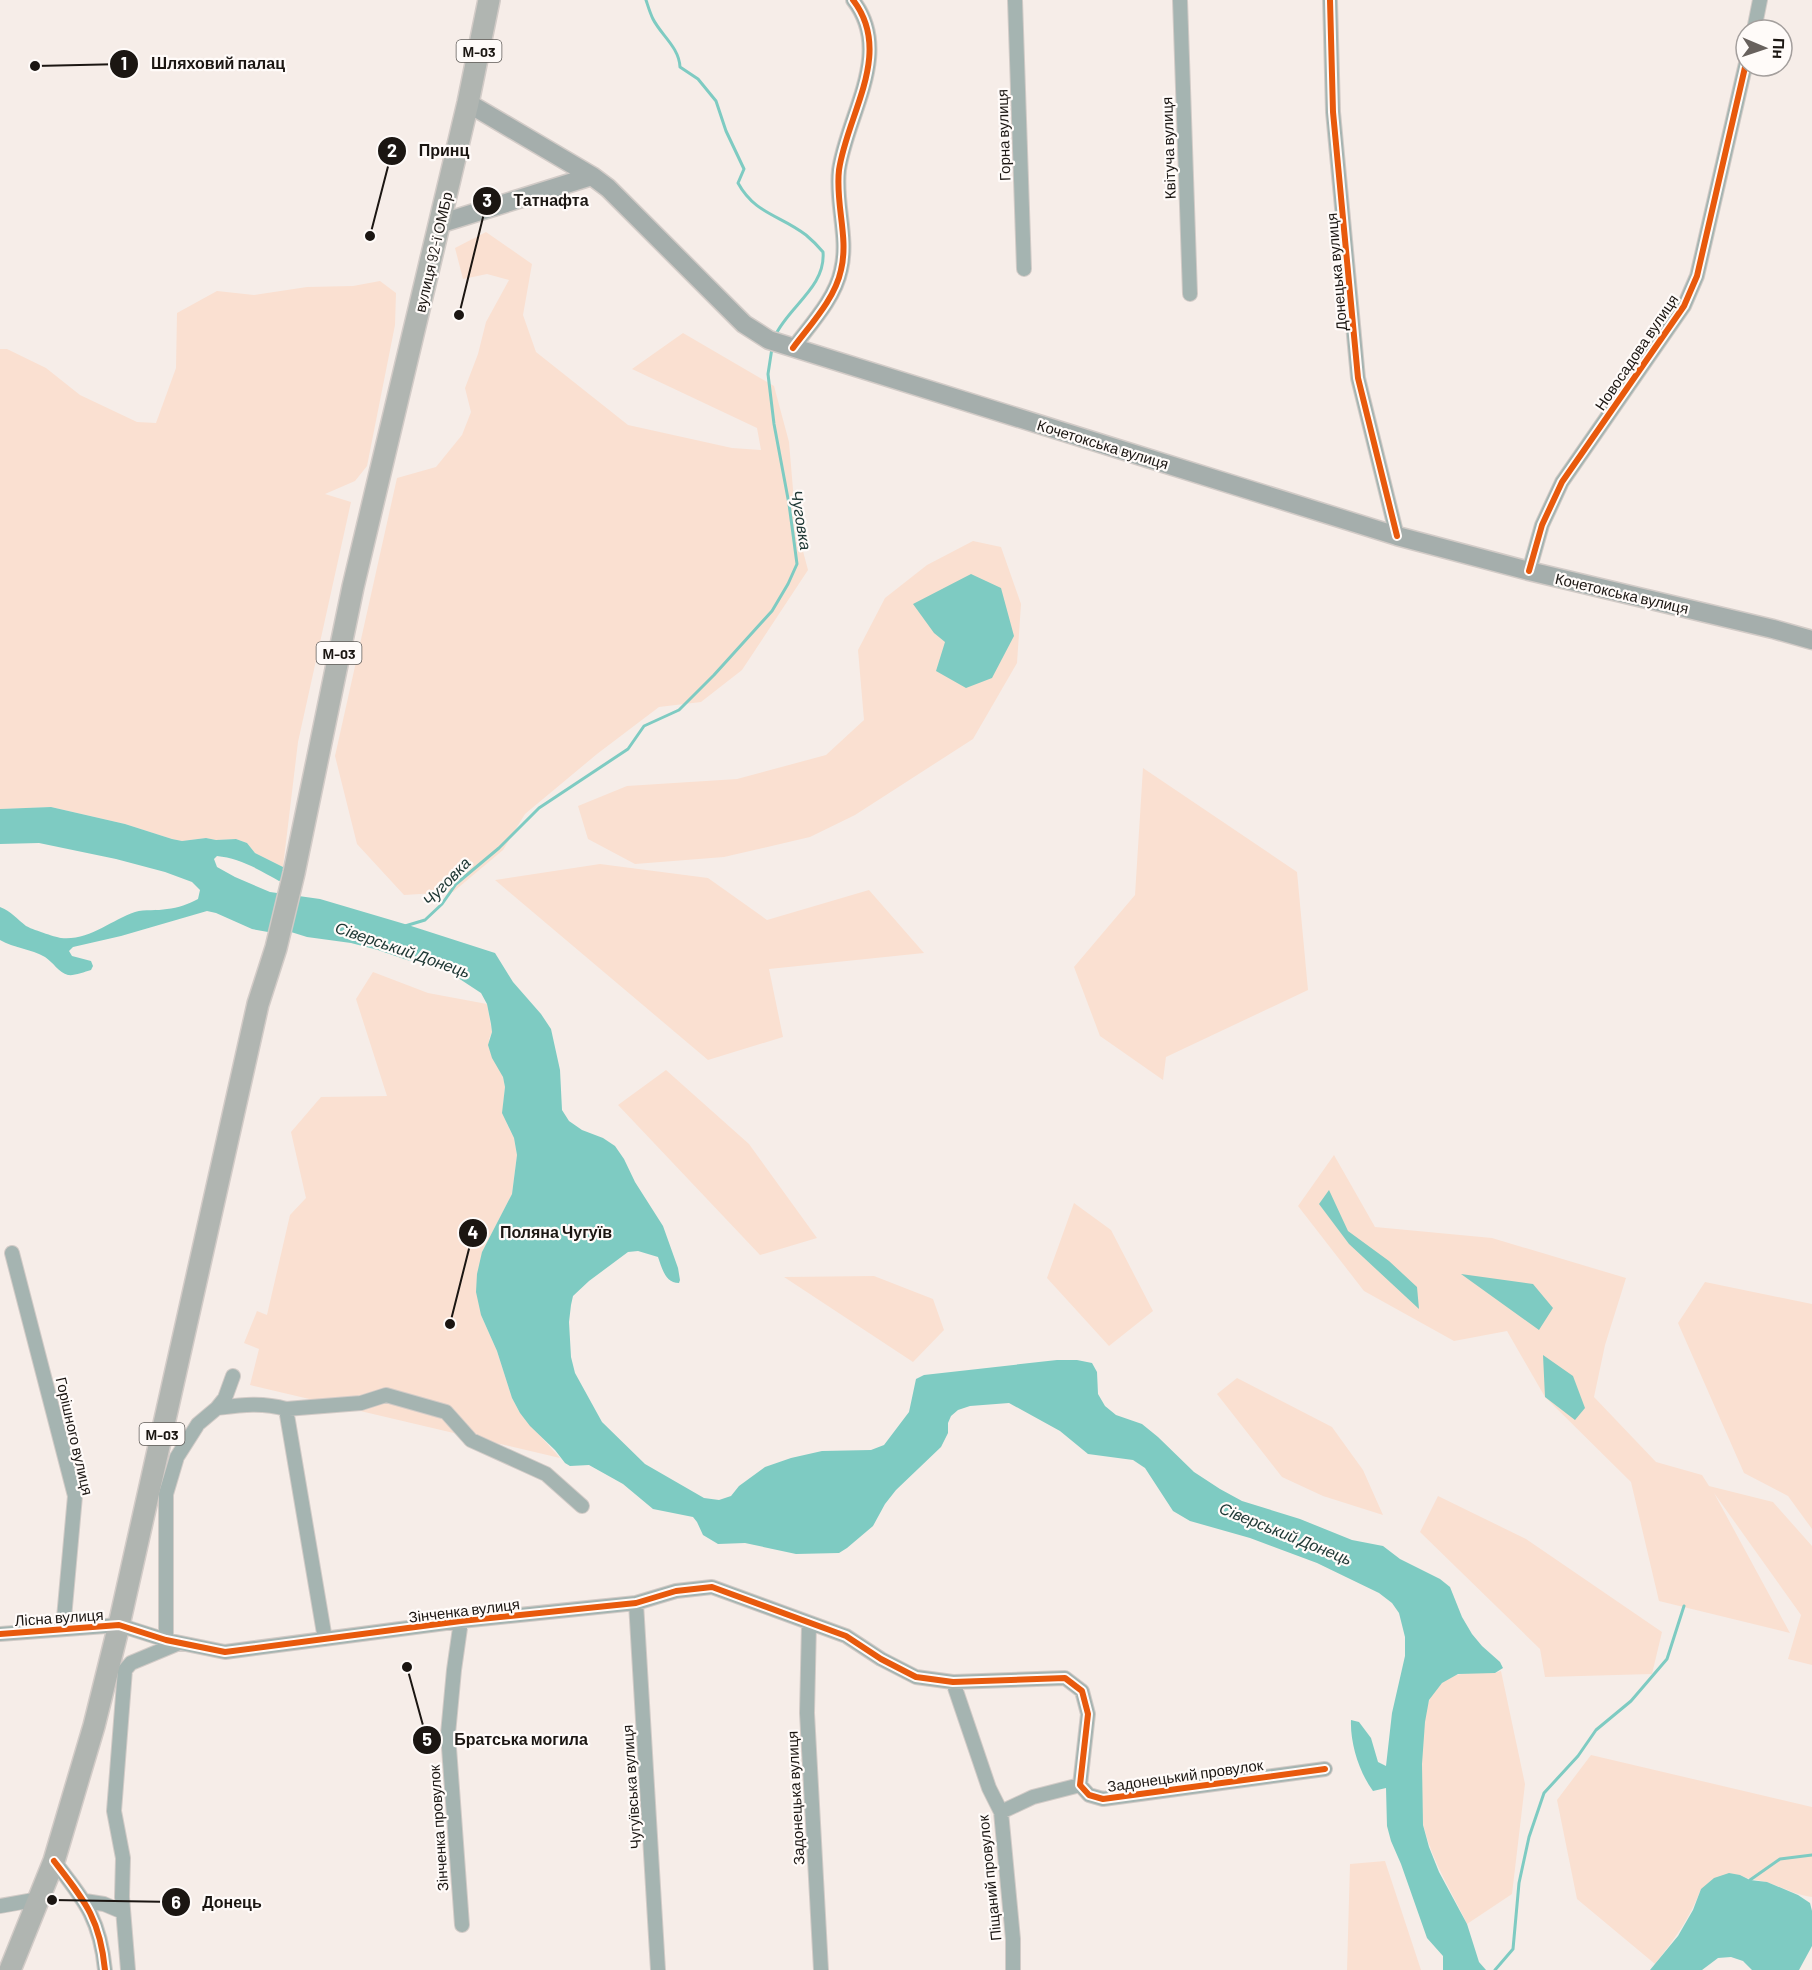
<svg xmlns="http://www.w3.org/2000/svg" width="1812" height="1970" font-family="Barlow,sans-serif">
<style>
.green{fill:#fae0d1}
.water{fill:#7ecbc2}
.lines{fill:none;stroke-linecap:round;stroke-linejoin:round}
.stream{stroke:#7ecbc2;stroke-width:3}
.minor-casing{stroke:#d2cbc7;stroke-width:16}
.major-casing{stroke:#d2cbc7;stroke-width:21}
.highway-casing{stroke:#d2cbc7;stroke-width:24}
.minor{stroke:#a5b4b1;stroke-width:14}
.major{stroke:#a5aeac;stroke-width:18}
.highway{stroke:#b0b5b1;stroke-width:21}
.cycleway-casing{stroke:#fffbf9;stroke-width:10}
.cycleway{stroke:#e8590c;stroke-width:6}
.labels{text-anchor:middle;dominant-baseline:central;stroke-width:4.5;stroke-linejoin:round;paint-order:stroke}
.shield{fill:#fffbf9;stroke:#5f5b57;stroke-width:1.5}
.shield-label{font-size:14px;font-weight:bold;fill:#1b1612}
.street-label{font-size:15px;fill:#1b1612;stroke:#fffbf9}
.water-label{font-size:16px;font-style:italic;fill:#203936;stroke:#fffbf9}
.leader{fill:none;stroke:#1b1612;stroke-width:2}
.callout-dot{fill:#1b1612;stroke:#fffbf9;stroke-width:2}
.mark-label{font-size:18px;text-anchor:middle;font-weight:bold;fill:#fff}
.callout-label{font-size:16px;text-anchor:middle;font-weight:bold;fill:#1b1612;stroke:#fffbf9;stroke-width:4.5;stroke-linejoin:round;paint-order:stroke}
</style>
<rect width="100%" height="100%" fill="#f6ede8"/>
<path class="green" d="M486 232 532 264 523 315 536 352 628 425 732 448 761 450 757 428 632 369 683 333 774 386 789 442 796 525 808 570 742 670 701 702 659 707 597 754 525 814 503 850 453 892 404 895 357 844 335 756 397 478 436 467 462 435 471 412 465 388 478 354 486 322 509 280 487 274 463 279 455 248Z
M380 281 396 293 395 325 367 466 355 481 325 494 351 502 298 742 283 867 255 853 247 843 236 839 216 840 206 838 182 841 172 839 125 824 51 807 0 809V349H7L46 368 80 395 137 422 156 423 176 368 177 313 217 291 254 295 307 287 353 286Z
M973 541 1001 547 1021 604 1017 663 973 739 855 815 810 837 724 857 635 864 588 839 578 806 627 786 737 779 826 755 864 720 858 650 885 598 927 565Z
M1143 768 1297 872 1308 990 1166 1057 1163 1080 1100 1036 1074 967 1135 895Z
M600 864 708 878 767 920 869 890 924 953 769 969 783 1037 708 1060 495 880Z
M373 972 428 993 487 1004 492 1032 489 1039 503 1077 505 1087 503 1106 507 1124 514 1138 517 1155 512 1194 482 1252 481 1315 497 1351 512 1398 520 1413 560 1458 250 1385 259 1349 244 1343 257 1311 267 1315 290 1215 306 1198 291 1132 321 1097 387 1096 356 999Z
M666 1070 749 1144 817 1238 760 1255 618 1105Z
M1334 1155 1375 1227 1492 1238 1626 1278 1605 1345 1594 1397 1656 1462 1702 1475 1709 1486 1773 1502 1812 1546V1665L1788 1659 1801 1615 1714 1493 1790 1633 1659 1601 1631 1482 1545 1397 1507 1331 1454 1341 1364 1291 1298 1206Z
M1074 1203 1111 1230 1153 1311 1109 1346 1047 1278Z
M874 1276 933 1299 944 1330 913 1362 784 1277Z
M1705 1282 1812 1304V1529L1788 1496 1744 1473 1678 1323Z
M1237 1378 1332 1427 1363 1470 1383 1515 1323 1496 1282 1477 1217 1394Z
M1438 1496 1526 1539 1662 1632 1652 1674 1545 1677 1540 1649 1420 1532Z
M1501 1671 1525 1784 1512 1894 1467 1924C1452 1892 1433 1863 1424 1828 1418 1808 1421 1720 1429 1701 1431 1695 1438 1687 1443 1682 1456 1670 1479 1673 1495 1673Z
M1591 1755 1812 1807V1897C1796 1895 1784 1888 1769 1883 1758 1879 1751 1881 1740 1875L1701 1889C1690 1918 1674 1940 1655 1964L1577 1899 1557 1800Z
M1385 1861 1421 1970H1347L1350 1864Z"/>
<path class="water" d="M971 574 1001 588 1014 636 992 678 966 688 936 671 945 642 934 633 913 604Z
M51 807 125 824 172 839 182 841 206 838 216 840 236 839 247 843 255 853 283 867 285 870 282 880 279 881C260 870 239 858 217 856L214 859 217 867 235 877 270 892 320 899 408 925 495 953 513 982 541 1014 551 1029 560 1070 562 1110 569 1121 582 1130 603 1138 615 1146 624 1159 635 1182 663 1226 678 1268 680 1280 679 1283C665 1283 662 1268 658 1257L638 1251 628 1252 589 1281 573 1296 571 1305 569 1322 571 1357 575 1373 602 1422 645 1464 704 1498 719 1500 731 1496 739 1486 765 1467 791 1458 822 1451 871 1450 884 1445 909 1412 916 1379 924 1375 1057 1360H1077L1092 1363 1097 1372 1098 1394 1105 1406 1116 1415 1142 1424 1158 1437 1194 1472 1220 1489 1242 1501 1300 1519 1352 1540 1383 1546 1400 1559 1440 1579 1450 1587 1462 1617 1472 1634 1482 1646 1500 1662 1503 1668 1495 1673 1458 1674 1442 1683 1429 1700 1425 1722 1422 1764 1423 1825 1429 1847 1439 1872 1467 1924 1479 1962 1486 1970H1443V1956L1427 1938 1401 1864 1391 1841 1387 1826 1386 1788 1373 1791C1359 1772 1350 1743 1351 1720L1359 1722 1371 1738 1378 1762 1386 1766 1392 1713 1405 1656V1637L1399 1613 1392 1603 1379 1593 1317 1563 1250 1538 1190 1521 1173 1511 1145 1468 1133 1460 1088 1454 1060 1431 1009 1403 970 1406 958 1410 951 1416 948 1423V1433L941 1447 896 1490 885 1504 873 1526 847 1548 839 1553 796 1554 745 1543 718 1544 703 1535 697 1522 693 1517 653 1509 623 1484 589 1465 570 1466 565 1463 555 1450 530 1426 520 1413 512 1398 497 1351 481 1315 476 1292 477 1274 482 1252 512 1194 517 1155 514 1138 502 1113 505 1087 503 1077 492 1058 488 1045 492 1032 491 1024 487 1004 481 993 446 970 407 960 378 950 351 943 307 937 291 932H268L252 929 216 913 207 911 121 936 73 947 69 951 72 956 91 961 93 966 91 970C84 972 74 976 68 975 59 973 53 962 45 957 31 949 14 948 0 940V907C11 911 17 919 26 926 31 929 55 937 61 938 89 941 111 920 135 912 145 909 157 911 167 909 178 908 189 904 198 899L200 890 192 882 165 872 116 859 39 843 0 844V809Z
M1329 1190 1348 1231 1389 1261 1417 1287 1419 1309 1349 1244 1319 1204Z
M1461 1274 1533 1284 1553 1308 1539 1330Z
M1543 1355 1573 1376 1585 1408 1575 1420 1545 1397Z
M1729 1873 1740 1875 1750 1880 1767 1882 1798 1895 1810 1903 1812 1911V1946L1799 1970H1752L1743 1961 1731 1957 1718 1958 1702 1970H1650L1678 1936 1693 1910 1701 1889 1714 1878Z"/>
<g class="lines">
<path class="stream" d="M646 0C648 6 650 13 653 19 661 35 679 47 680 67L698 79 716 101 726 131 744 169 738 183C755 214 780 215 806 235 812 240 818 246 823 252 826 287 788 307 775 336
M405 926 425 920 442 904 456 884 499 848 539 808 628 749 644 726 679 710 714 675 772 611 788 584 797 564 789 504 774 424 768 374 772 348
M1750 1884V1880L1780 1859 1812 1855
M1495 1970 1513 1949 1519 1883 1529 1837 1544 1793 1578 1756 1596 1730 1631 1701 1667 1659 1684 1606"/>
<defs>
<path id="minor" d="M1015 0 1024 269
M1180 0 1190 294
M1330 0 1333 112 1358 378 1397 536
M1754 30 1760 0
M793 348C810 325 835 299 841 270 849 237 835 204 839 170 847 114 894 53 853 0
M1529 571 1542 525 1562 482 1684 306 1697 276 1746 63
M12 1253 75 1496 63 1629
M217 1408C241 1405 262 1402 286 1409
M636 1603 658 1970
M461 1621 454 1670 448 1734 462 1925
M809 1624 807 1713 821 1970
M0 1634 119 1625 166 1640 225 1652 461 1621 636 1603 676 1591 712 1587 846 1636 881 1659 916 1677 953 1682 1065 1678 1082 1691 1088 1714 1080 1785 1089 1795 1103 1799 1325 1769
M325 1639 286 1409 361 1403 386 1395 446 1412 471 1440 546 1474 582 1506
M166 1640V1494L177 1457 198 1424 217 1408 225 1398 233 1376
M953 1682 989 1788 1001 1812 1013 1939V1970
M1001 1812 1033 1797 1080 1785
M54 1861C84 1900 100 1918 105 1970
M85 1901 104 1904 123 1912
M0 1906 39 1899
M128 1970 122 1897 123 1858 114 1811 125 1670 131 1663 179 1643"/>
<path id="major" d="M468 103 592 176 608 188 744 324 769 340 1397 536 1529 571 1773 629 1812 640
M439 224 592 176"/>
<path id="highway" d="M10 1970 54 1861 94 1726 119 1625 258 1004 276 948 294 873 353 587 468 103 489 0"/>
</defs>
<use href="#minor" class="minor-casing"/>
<use href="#major" class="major-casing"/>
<use href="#highway" class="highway-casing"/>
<use href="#minor" class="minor"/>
<use href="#major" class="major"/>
<use href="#highway" class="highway"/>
<defs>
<path id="cycleway" d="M1330 0 1333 112 1358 378 1397 536
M793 348C810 325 835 299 841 270 849 237 835 204 839 170 847 114 894 53 853 0
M1529 571 1542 525 1562 482 1684 306 1697 276 1746 63
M0 1634 119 1625 166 1640 225 1652 461 1621 636 1603 676 1591 712 1587 846 1636 881 1659 916 1677 953 1682 1065 1678 1082 1691 1088 1714 1080 1785 1089 1795 1103 1799 1325 1769
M54 1861C84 1900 100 1918 105 1970"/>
</defs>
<use href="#cycleway" class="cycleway-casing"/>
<use href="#cycleway" class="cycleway"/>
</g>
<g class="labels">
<g class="shield">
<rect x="456.5" y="40" width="45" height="22" rx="4.5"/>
<rect x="316.5" y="642" width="45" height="22" rx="4.5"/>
<rect x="139.5" y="1423" width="45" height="22" rx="4.5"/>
</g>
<g class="shield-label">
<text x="479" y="51">М-03</text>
<text x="339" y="653">М-03</text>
<text x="162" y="1434">М-03</text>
</g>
<g class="street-label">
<text transform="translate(1003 135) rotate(-92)">Горна вулиця</text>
<text transform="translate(1168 148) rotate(-92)">Квітуча вулиця</text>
<text transform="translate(433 252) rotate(-77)">вулиця 92-ї ОМБр</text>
<text transform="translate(1336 272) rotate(-95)">Донецька вулиця</text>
<text transform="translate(1636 352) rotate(-56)">Новосадова вулиця</text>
<text transform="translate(1103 444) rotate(17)">Кочетокська вулиця</text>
<text transform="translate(1622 593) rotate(13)">Кочетокська вулиця</text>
<text transform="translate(75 1436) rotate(77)">Горішного вулиця</text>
<text transform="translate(464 1610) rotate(-7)">Зінченка вулиця</text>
<text transform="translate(59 1617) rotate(-4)">Лісна вулиця</text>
<text transform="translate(1185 1775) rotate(-8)">Задонецький провулок</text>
<text transform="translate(631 1787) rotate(-94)">Чугуївська вулиця</text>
<text transform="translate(795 1798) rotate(-93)">Задонецька вулиця</text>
<text transform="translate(438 1828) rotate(-94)">Зінченка провулок</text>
<text transform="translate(989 1878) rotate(-96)">Піщаний провулок</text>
</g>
<g class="water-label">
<text transform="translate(802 520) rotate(81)">Чуговка</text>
<text transform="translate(446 881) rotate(-46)">Чуговка</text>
<text transform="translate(403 949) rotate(19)">Сіверський Донець</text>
<text transform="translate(1286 1533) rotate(22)">Сіверський Донець</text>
</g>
</g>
<path class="leader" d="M35 66L124 64M370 236L392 151M459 315L487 201M450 1324L473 1233M407 1667L427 1740M52 1900L176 1902"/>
<g class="callout-dot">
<circle cx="35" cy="66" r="6"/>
<circle cx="370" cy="236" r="6"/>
<circle cx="459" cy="315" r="6"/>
<circle cx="450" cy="1324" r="6"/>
<circle cx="407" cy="1667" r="6"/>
<circle cx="52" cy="1900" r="6"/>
<circle cx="124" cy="64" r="15"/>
<circle cx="392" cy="151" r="15"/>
<circle cx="487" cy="201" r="15"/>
<circle cx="473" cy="1233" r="15"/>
<circle cx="427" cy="1740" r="15"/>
<circle cx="176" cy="1902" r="15"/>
</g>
<g class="mark-label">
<text x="124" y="70">1</text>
<text x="392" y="157">2</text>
<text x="487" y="207">3</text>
<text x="473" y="1239">4</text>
<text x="427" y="1746">5</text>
<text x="176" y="1909">6</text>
</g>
<g class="callout-label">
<text x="218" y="69">Шляховий палац</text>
<text x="444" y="156">Принц</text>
<text x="551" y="206">Татнафта</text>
<text x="556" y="1238">Поляна Чугуїв</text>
<text x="521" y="1745">Братська могила</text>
<text x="232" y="1908">Донець</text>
</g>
<g transform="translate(1764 48) rotate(92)"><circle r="28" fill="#fffbf9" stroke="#a49f9d" stroke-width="1.5"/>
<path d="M0-4.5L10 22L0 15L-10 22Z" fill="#68615d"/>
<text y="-9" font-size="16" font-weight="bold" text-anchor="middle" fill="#1b1612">Пн</text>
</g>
</svg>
